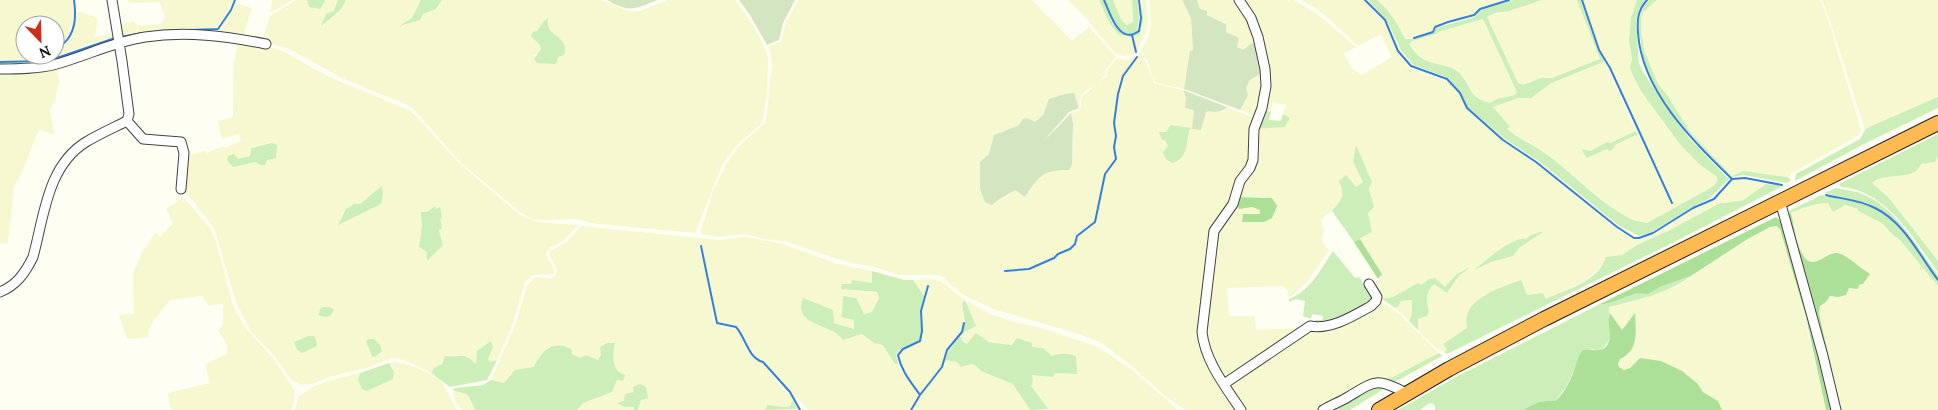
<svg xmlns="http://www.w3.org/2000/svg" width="1938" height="410" font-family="Lora,serif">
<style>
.farmland{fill:#f6f8d0;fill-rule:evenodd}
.green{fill:#cceeb9;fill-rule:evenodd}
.forest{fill:#ade097}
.cemetery{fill:#d4e5c1}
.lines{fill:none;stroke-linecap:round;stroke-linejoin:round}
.stream{stroke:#347fd8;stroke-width:2}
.minor-casing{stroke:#434343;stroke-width:11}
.highway-casing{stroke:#212121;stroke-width:16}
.minor{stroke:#fff;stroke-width:9}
.highway{stroke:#ffba51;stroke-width:14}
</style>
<rect width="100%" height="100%" fill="#fffef3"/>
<path class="farmland" d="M0 0H72L74 14 67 41 55 47V25H25V55H43L41 59 18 62H0Z
M127 0H234L217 28 167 29 121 36 119 25 134 21 137 26 160 24 165 17 159 2 130 3Z
M272 0H292L270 13Z
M296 0H307L306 1 338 0 337 7 329 19 337 15 346 0H421L412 18 406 20 436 9 442 0H602L631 12 640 11 668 0H735L753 25 765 48 768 58 767 93 763 119 760 125 736 146 722 165 695 233 597 224 575 219 547 220 531 219 520 212 460 162 412 107 344 79 289 49 262 41 270 16ZM548 19 547 25 549 32 555 34 558 57 556 61 534 56 541 50 533 32 537 31Z
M798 0H1032L1072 41 1089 27 1116 57 1105 71V76L1081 95 1079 108 1074 93 1047 104 1043 115 1035 122 1027 118 1019 125 994 135 989 154 986 157 996 201 1005 198 1015 190 1025 197 1037 179 1044 174 1072 164 1073 123 1071 113 1080 110 1082 96 1087 93 1096 83 1106 77 1107 71 1117 58 1126 60 1136 56 1120 83 1113 124 1115 136 1113 148 1115 159 1104 174 1094 221 1076 236 1074 244 1065 251 1057 253 1053 257 1029 269 1020 268 1005 272 1029 270 1055 258 1060 254 1067 252 1076 243 1079 236 1096 222 1105 174 1117 157 1114 147 1117 135 1115 123 1122 82 1140 52 1147 64 1154 83 1183 90 1187 102 1194 110 1192 128 1171 125 1165 139 1168 146 1186 149 1189 129H1201L1205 112H1222L1227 107 1253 118 1252 155 1236 191 1219 221 1200 329 1238 410H1185L1165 396 1133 367 1102 343 1076 333 996 310 963 295 940 275H899L874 267 843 261 784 241 764 239 745 234 719 237 700 234 713 191 727 163 739 146 766 122 772 62 769 46 781 42 785 24Z
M1068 0H1099L1114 30 1122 35 1132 37 1135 54 1122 56 1114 52 1085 17Z
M1113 0H1132V24L1127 25 1122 21Z
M1142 0H1146L1148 18 1146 32 1136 52 1133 36 1140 35 1142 31 1143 21Z
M1150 0H1182L1191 18 1193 50 1190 52 1184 89 1157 83 1152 77 1149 64 1141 51 1148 38 1151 26Z
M1197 0H1238L1258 46 1243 50 1236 47 1226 32V23L1207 15 1200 9Z
M1242 0H1293L1316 13 1356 47 1344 53 1352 69 1362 75 1392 57 1381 34 1358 46 1333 22 1318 10 1301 0H1364L1385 24 1397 52 1410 69 1447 81 1460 95 1467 110 1503 141 1536 164 1619 231 1633 239 1641 240 1657 233 1695 209 1715 200 1733 179H1738L1766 184 1742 201 1736 200 1728 204 1720 203 1670 230 1637 245 1622 255 1606 257 1604 264 1587 280 1546 300 1543 293 1527 295H1484L1468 312 1465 322 1467 328 1443 344 1447 350 1444 352 1436 348 1421 334 1418 330V319L1426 316 1427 302 1425 298 1429 290 1434 283 1447 293 1466 269 1457 274 1445 287 1435 278 1429 279 1421 285 1418 283 1393 297 1382 299 1378 296 1373 287 1376 285 1382 274 1360 239 1372 232 1368 213 1374 207 1369 189 1372 182 1356 146 1353 162 1363 182 1356 187 1344 191 1342 198 1332 211 1321 219 1324 232 1322 240 1324 245 1329 250 1308 281 1292 296 1288 297V290L1282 286 1227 288 1229 316H1255L1256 330 1299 328V333L1224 381 1204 340 1216 231 1235 203 1260 210V214H1243L1242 222H1264L1265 197H1237L1251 168 1255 129 1285 127 1290 118 1283 114 1286 105 1272 102 1271 110 1263 108 1267 78ZM1542 232 1519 248 1513 256 1491 262 1476 268 1490 256 1497 253 1511 242 1526 239Z
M1377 0H1506L1479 8 1472 15 1447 21 1434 27 1432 31 1405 39 1390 12Z
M1542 0H1577L1600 59 1552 78H1541L1523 85 1518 83 1487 17Z
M1584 0H1637L1633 11 1629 40 1632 59 1630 68 1634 78 1641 91 1679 143 1698 163 1717 177 1716 184 1707 190 1650 223 1632 220 1626 217 1604 201 1543 151 1524 139 1512 133 1493 107 1518 98H1531L1551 83 1604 60 1636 131 1609 143 1607 142 1590 151 1582 150 1587 158 1638 134 1672 205 1674 202 1637 126 1620 86 1600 50Z
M1657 0H1820L1828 19 1861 130 1858 136 1792 173 1789 178 1743 171 1732 176 1691 133 1667 95 1658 84 1644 50 1641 30V18L1643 12Z
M1822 0H1938V97L1865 130 1829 18Z
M236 3 252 8 244 34 219 31Z
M78 11 98 18 95 37 114 33V37L95 42 45 60V55H55V50L68 43 73 32Z
M1483 19 1517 92 1515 95 1497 99 1490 104 1477 99 1464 77 1457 72 1423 60 1417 56 1408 44 1412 41 1436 34 1438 32Z
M238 41 266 46 283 51 327 76 411 111 459 163 520 215 537 222 578 225 564 240 551 247 546 252V255L554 269V274L533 275 525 282 512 326 497 360 490 362 488 359 493 347 491 341 486 346 480 348 476 364 467 356 453 355 443 360 442 364 434 368 431 373 404 360 393 358 366 368 329 377 312 384 301 385 292 380 271 352 251 332 236 302 214 228 183 188 185 154 190 155 205 151 207 153 223 146 225 148 241 141 239 134 222 139 218 121 233 117 234 62ZM271 143 256 162 247 164 228 156 238 160 250 156 251 147ZM382 187 381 204 339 224 346 209 354 204H360ZM435 206 443 244 428 260 427 252 419 247 422 226 421 213 427 212Z
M57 65 59 82 55 101 50 109 54 134 40 130 36 136 23 170 14 186 8 243 0 244V70Z
M1263 72V92L1255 116 1240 110 1242 104 1246 100V88L1250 80Z
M1938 156V261L1889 198 1872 183 1881 178 1912 173 1920 167V164L1934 162Z
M183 197 210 228 216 242 233 305 244 326 272 357 295 391 292 410H171L168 393 210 383 205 364 227 354V345L218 330 223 324V304L208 305 202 296 170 300 153 321 148 332 149 337 127 339 119 315 134 314 133 273 143 251 156 232 160 237 173 223 166 209Z
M1816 203H1828L1858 209V211L1882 223 1894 236 1899 239 1938 286V410H1841L1819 314 1820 305 1826 302 1830 296 1838 297 1849 288 1863 284 1870 274 1840 253 1832 254 1815 263 1806 259 1801 252 1791 213Z
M581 226 719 240 746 237 783 244 838 264 872 271V283L852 280 851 284 842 289 877 293 879 298 872 312 864 314 854 320V329L834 323 819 326 830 330 843 340 862 334 874 343 883 345 895 364H898L902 373 909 380 918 395 909 410H809L784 385 764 361 758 359 738 327 723 325 717 320 702 244 700 243 699 246 711 296 713 321 722 327 735 329 738 332 751 355 757 361 763 364 782 388 789 394 793 400 790 406 783 408 774 405H767L765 410H638L641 405 634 392 629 408 635 407 634 410H577L583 403 612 392 618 373 615 370 614 362 615 343 601 355 598 360 586 355 580 358 572 354 571 349 548 347 541 354 534 367 512 373 504 383 491 380 516 323 527 286 536 277 551 279 555 276 557 270 550 255V251L567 242Z
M1777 226 1780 229 1796 280 1826 410H1722L1718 401 1703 392 1697 383 1689 376 1671 366 1640 359 1630 368 1624 370 1619 367 1618 364 1620 359 1628 356 1635 342V314L1622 330 1610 313 1609 307 1639 300 1678 286 1746 240 1770 227Z
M932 279 942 282 965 300 962 304 964 320 961 332 946 350 942 366 920 393 905 374 899 356 903 350 919 343 923 333 922 313 929 285H927L924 296 913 280Z
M1412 300V314L1409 321 1395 308 1398 307 1401 301Z
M967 301 990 314 1011 321 1045 329 1098 347 1131 369 1178 410H1048L1030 385 1032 375 1053 377 1054 373 1077 374 1052 357 1043 348 1032 347 1017 338 1012 345 983 339 967 344 963 342 960 336 962 333 976 326 967 307Z
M1381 301 1398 313 1439 353 1391 378 1320 410H1242L1226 385 1305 333 1325 331 1329 333 1380 307Z
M945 360 975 365 981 371 1013 384 1030 410H912L920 397 943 367Z
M398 362 415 367 436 377 441 381 457 410H295L299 396 313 387 331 380 360 373 358 380 362 389 367 390 385 383 393 379V367L389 363Z
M453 390 468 395 475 410H462L455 401Z"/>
<path class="green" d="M307 0H324L325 1 320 9 309 7Z
M338 0H346C341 13 331 17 321 26L326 14 334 11Z
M421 0H442L436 9 423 14 420 20 399 26 412 18Z
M1099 0H1103C1110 16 1115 40 1137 34L1141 29 1142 0 1143 21 1140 35 1130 37 1118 34 1110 24Z
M1105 0H1113L1122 21 1127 25 1133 22 1132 0H1138L1139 18 1137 32C1117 40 1111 14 1105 0Z
M1368 0H1377C1391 12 1397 23 1405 39H1413L1433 32 1436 28 1474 17 1480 10 1512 0H1542L1509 11 1496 13 1487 17 1518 83 1523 85 1541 78H1552L1600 59 1577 0H1581L1598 50 1604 60 1603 62 1551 83 1531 98H1518L1493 107 1510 127 1507 128C1516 138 1531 143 1542 151 1572 172 1597 201 1629 218 1635 222 1641 221 1647 223L1707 190C1713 186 1718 184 1717 177L1698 163 1679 143 1641 91 1634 78 1630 68 1632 59 1629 40 1631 18 1637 0H1645L1638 11 1636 22 1639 63 1642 70 1662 101 1690 139 1729 179 1710 198 1693 207 1650 233 1639 236 1618 225 1540 162 1505 139 1467 107 1462 95 1450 80 1444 76 1413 65 1401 50 1387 21ZM1483 19 1517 92 1515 95 1497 99 1490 103C1486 102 1482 101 1479 99 1470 94 1467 79 1458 72 1438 59 1424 69 1409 44L1412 41 1436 34 1438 32Z
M1649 0H1657L1643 12 1641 18V30L1644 50 1658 84 1667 95 1691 133 1732 176 1743 171 1786 177 1789 178 1791 181 1786 183 1744 175 1732 177C1703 148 1662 108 1647 69 1643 61 1642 52 1641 43 1638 27 1637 12 1649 0Z
M548 18C544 38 570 34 564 55L558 57 556 64 537 63 534 59 541 49 539 44 531 36 533 32 537 31 543 22Z
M115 39 114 42 91 48 47 64 0 66V63L48 62 73 52Z
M1938 97V108L1866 143 1795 181 1796 174 1860 139 1865 130 1869 127Z
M1263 110 1271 112 1269 120 1281 121 1283 114 1290 118 1285 127 1255 129Z
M1171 125 1192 128 1189 130C1187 142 1187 160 1172 163L1166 159 1163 152 1168 146 1165 140H1162L1159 132H1166Z
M1636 131 1638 134 1615 145 1613 149 1609 151 1607 149 1587 158 1581 149 1590 151 1607 142 1610 143Z
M1938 134V156L1935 162 1921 164C1915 182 1885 171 1872 183L1889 198 1938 261V272C1916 243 1898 209 1864 193 1857 189 1849 188 1841 187L1839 184Z
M271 143 277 145 276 158 267 160 265 165H260L256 162 233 167 227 160 228 156 234 154 238 159 250 156 251 148Z
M1356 145 1372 182 1369 189 1374 207 1368 213 1372 232 1354 242 1332 211C1342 199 1346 196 1339 181L1346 175 1356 187 1363 182 1353 162Z
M1766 184 1783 186 1676 241 1447 354 1444 352 1447 350 1443 344 1467 328C1460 299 1500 288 1521 280L1527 295 1543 293 1546 299C1566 290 1599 281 1606 257L1622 255 1637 245 1670 230 1720 203C1728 204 1734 200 1742 201Z
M382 186 383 195 381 204 338 225 346 209 354 204H360Z
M1836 188C1845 190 1855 191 1863 194 1898 210 1916 246 1938 275V279L1906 234 1885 213 1864 203 1824 193Z
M1821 195C1838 199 1858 200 1874 208 1903 223 1919 257 1938 281V286L1899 239 1894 236 1882 223 1858 211V209L1845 205 1833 212 1828 203C1813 203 1801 209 1788 214L1789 211Z
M435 206 436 209 440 207 442 217 440 219 442 228 439 230 443 245 427 261V252L419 247 422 226 421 212H427Z
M1540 232H1543L1519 248 1513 256 1491 262 1474 270C1485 261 1513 236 1526 239L1531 235Z
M1333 251 1355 278 1359 277 1373 297 1369 304 1335 322 1315 323V320H1322L1323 316 1312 314 1311 319 1303 316 1305 301 1295 299 1289 302V299C1310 291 1321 269 1333 251Z
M1470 267 1459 276 1447 293 1434 284C1425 293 1426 300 1429 312L1427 316 1418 319V330L1409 321 1412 314V300L1401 301 1398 307 1395 308 1382 299 1393 297 1418 283 1421 285 1429 279 1435 278 1445 287 1457 274Z
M872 271 904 280H913L924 296C923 302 920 309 920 315 920 324 925 336 917 342 910 347 902 346 896 354L898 364H895L883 345 874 343 862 334 843 340C839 336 835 332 830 330 816 323 794 319 803 298L833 310 834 323 854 329V320L842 317 843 296 856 298 864 314 872 312 879 298 877 292 841 289 842 284H851L852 280 872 283Z
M1691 276C1667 294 1637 300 1609 307 1610 312 1608 315 1609 319 1609 332 1613 344 1598 351L1591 349 1577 364 1566 387 1555 401C1544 400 1533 403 1524 410H1435V406L1432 403 1428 404 1420 410H1398L1458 376 1598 305 1610 303 1637 293H1648L1660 287Z
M965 300 976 326 962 333 965 323 962 304Z
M323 307H330L334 310 330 316 326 317 318 315 321 308Z
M976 333 989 342 1012 345 1017 338 1032 343V347L1043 348 1052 356C1060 353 1067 353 1076 356L1077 374 1055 373 1053 377 1032 375 1033 381 1031 386 1048 409 1030 410 1013 384 981 371 975 365 971 364 961 367 957 362 945 360 948 352 960 336 963 342 967 344Z
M309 336H314L316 339 317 346 302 353 297 350 294 342Z
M369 339H374L380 345 382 351 375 357 372 356 366 341Z
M491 341 493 347 488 359 490 362 497 360 487 380 450 387 431 373 434 368 442 364 445 356C460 358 463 351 476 364L477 351Z
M607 343H615C613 356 611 371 625 375L623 381 617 380 612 392 583 403 577 410H475L468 395 453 390 455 388 483 385 491 380 504 383 515 370 534 367C542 350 552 340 571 349L572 354 580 358 586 355 598 360 601 355 600 347Z
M1439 353 1442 356 1393 383 1379 380 1391 378Z
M389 363 394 372 393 379 367 391 362 389 358 380 360 373Z
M640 384 646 387 648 398 641 400 638 410H634V407H625L617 403 624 401 625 394 634 392 633 387Z
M1366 387H1387L1350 410H1326Z
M793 400 797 409 765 410 767 405C776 405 782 409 790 406Z"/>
<path class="forest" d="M1237 197 1272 198 1277 206 1272 218 1264 222H1242L1243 214H1260V210L1252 207 1239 209 1235 203Z
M1791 213C1795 227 1796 247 1805 258 1817 271 1828 248 1841 254 1848 257 1862 269 1870 274L1863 284 1859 285 1858 289 1849 288 1846 295 1838 297 1830 296 1826 302 1820 306 1819 314 1841 410H1838L1788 214Z
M1776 217 1784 224 1833 410H1826L1806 317 1780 229 1777 226 1770 227 1746 240 1691 276 1660 287 1648 294 1637 293 1610 303 1598 305Z
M1360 239 1382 274 1378 279 1354 242Z
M1610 313 1622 330 1635 313C1636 332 1639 351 1620 359L1618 364 1619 367 1624 370 1630 368 1640 358 1661 361 1682 371 1697 383 1703 392 1718 401 1722 410H1524C1533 403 1544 400 1555 401 1565 393 1572 377 1576 365 1578 359 1579 354 1583 350 1589 349 1595 351 1600 350 1617 345 1605 323 1610 313Z"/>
<path class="cemetery" d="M607 0H658C635 8 631 14 607 0Z
M739 0H795L783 23 779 40 767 45 750 15Z
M1182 0H1197L1200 9 1207 11V15L1226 24V32L1239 38 1237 47 1243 50 1252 43 1258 46 1263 72 1250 80 1246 88 1248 95 1240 110 1184 89 1190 51 1193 50 1191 18Z
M1183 90 1227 107C1219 115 1215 110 1206 112L1201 130 1192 129 1194 110 1185 108 1186 98Z
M1074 93 1079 108 1069 112 1042 143 1071 113 1073 123 1072 164 1069 170C1042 170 1039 176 1025 197L1015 190C1007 196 998 199 992 205L985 202 980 189V162L989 154 994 135 1019 125 1023 119 1027 118 1035 122 1043 115 1049 99 1065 94Z"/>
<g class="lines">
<path class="stream" d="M1104 0C1110 13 1119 46 1139 31L1141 18 1139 0
M1365 0 1385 20 1398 51 1411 66 1447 79 1460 93 1467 108 1503 140 1536 162 1617 227 1634 238H1639L1653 233 1693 208 1714 199 1732 179
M1582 0 1599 50 1610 68 1672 203
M1647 0C1638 10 1637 19 1638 32 1641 90 1692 140 1732 179L1745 178 1782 185
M159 31 218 29 231 10 235 0
M1132 35 1136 52
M121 37 142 33
M1414 38 1433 32 1435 27 1448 22 1474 15 1480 9 1509 0
M55 49C75 40 77 20 74 0
M0 62 48 61 115 38
M1826 195C1842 199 1860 200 1875 208 1904 222 1919 255 1938 280
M701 246 717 323 736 327C746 338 748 358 763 362L790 392 800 410
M1005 271 1029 269 1054 258 1058 254 1070 249 1075 244 1077 236 1095 222 1105 174 1116 159 1114 147 1116 136 1114 123 1118 94 1123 76 1137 57
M920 395 942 367 947 350 962 332 964 323
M911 410 920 395C911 382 901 371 898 355L903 349 920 341 922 331 921 311 928 286"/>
<defs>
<path id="minor" d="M1239 0 1251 18 1258 37 1265 69 1266 86 1262 108 1254 129 1253 160 1250 168 1240 181 1233 204 1214 231 1202 332C1205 361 1225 386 1241 410
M0 69C18 69 36 69 53 65 84 57 112 42 145 37 186 31 226 36 266 44
M127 121 143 139 181 142 184 153 181 189
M1780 201 1823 356 1836 410
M0 292C17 285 25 273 33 257 44 217 47 166 86 142 99 134 113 128 127 121L129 114 122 61 112 0
M1224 384 1310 326C1331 330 1353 316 1371 306L1376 301 1377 297 1369 284
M1323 410C1331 405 1340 402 1348 397 1375 381 1376 377 1406 393"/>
<path id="highway" d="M1379 410 1449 369 1544 319 1938 123"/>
</defs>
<use href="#minor" class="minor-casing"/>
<use href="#highway" class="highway-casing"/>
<use href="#minor" class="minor"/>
<use href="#highway" class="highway"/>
</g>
<g transform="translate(40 40) rotate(157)"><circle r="24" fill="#ffffff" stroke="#9f9f9f"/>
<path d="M0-4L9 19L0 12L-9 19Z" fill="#cd2d1b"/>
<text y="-8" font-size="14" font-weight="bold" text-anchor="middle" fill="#101010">N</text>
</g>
</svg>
